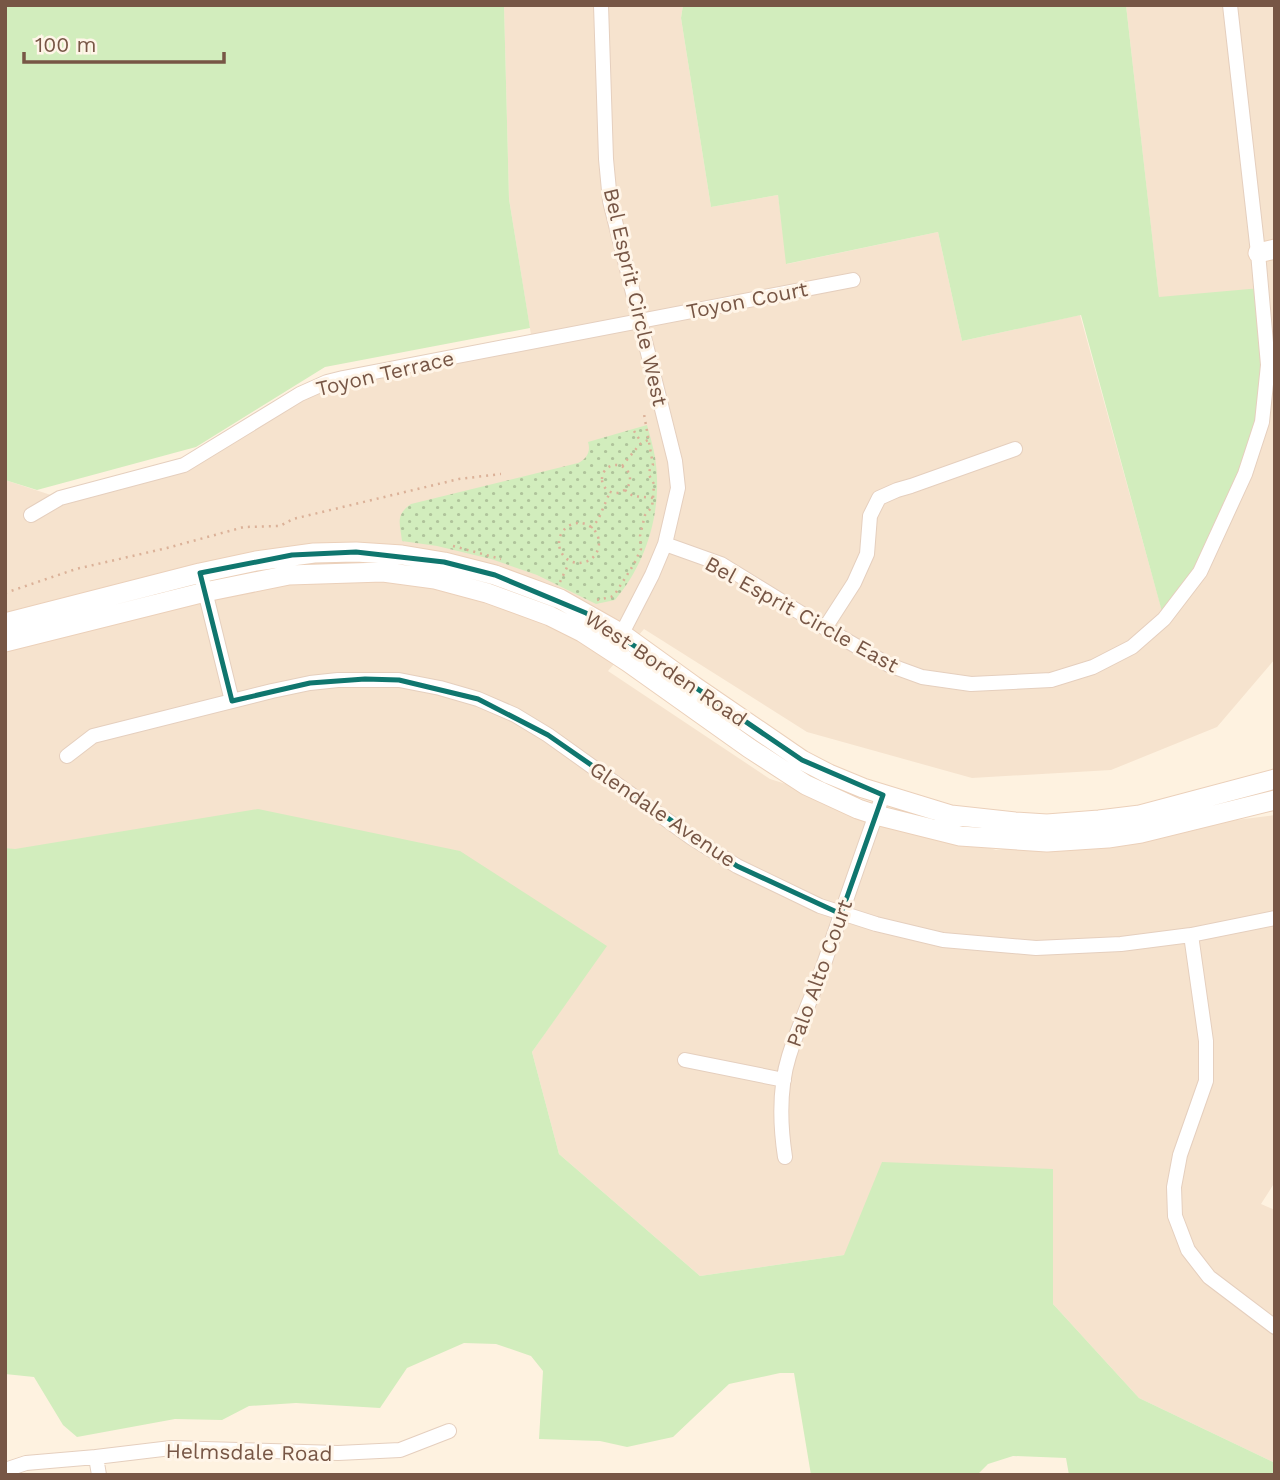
<svg xmlns="http://www.w3.org/2000/svg" width="1280" height="1480" font-family="'Work Sans',sans-serif">
<style>
.residential{fill:#f6e3ce}
.grass{fill:#d2edbd}
.park{fill:url(#park-dots)}
.lines{fill:none;stroke-linecap:round;stroke-linejoin:round}
.street-casing{stroke:#e5cfbe;stroke-width:16}
.secondary-casing{stroke:#ebd0ba;stroke-width:21}
.path{stroke:#dbb198;stroke-width:2.5;stroke-dasharray:2 5;stroke-linecap:butt}
.street{stroke:#fff;stroke-width:14}
.secondary{stroke:#fff;stroke-width:19}
.marked{fill:none;stroke:#0f766e;stroke-width:5;stroke-linejoin:round}
.labels{text-anchor:middle;dominant-baseline:central;stroke-width:6;stroke-linejoin:round;paint-order:stroke}
.street-label{font-size:21px;fill:#775645;stroke:#fff5e8}
</style>
<defs>
<pattern id="park-dots" width="8" height="8" patternUnits="userSpaceOnUse" patternTransform="scale(1.75)"><rect width="8" height="8" fill="#d2edbd"/><path d="M2 2h.1M6 6h.1" fill="none" stroke="#afc39b" stroke-width="1.8" stroke-linecap="round"/></pattern>
</defs>
<rect width="100%" height="100%" fill="#fef2e0"/>
<path class="residential" d="M504 5H683L681 18 711 207 778 195 787 264 938 232 962 341 1080 315 1164 618 1159 298 1126 5H1275V659L1217 727 1111 770 972 778 807 732 644 629 608 671 770 779 996 850 1275 815V1182L1261 1204 1275 1210V1463L1139 1398 1053 1304V1169L844 1255 700 1276 559 1154 532 1052 606 945 5 848V480L60 498 168 470 300 394 532 341 509 199Z"/>
<path class="grass" d="M5 5H504L509 199 530 328 325 367 196 447 37 490 5 480Z
M683 5H1126L1159 297 1261 288 1262 422 1200 572 1164 619 1081 315 962 341 938 232 786 264 778 195 711 207 681 18Z
M258 809 460 851 607 946 532 1052 559 1154 700 1276 844 1255 882 1162 1053 1169V1304L1139 1398 1275 1463V1475H1069L1066 1458 1013 1456 988 1464 977 1475H811L794 1373H780L729 1384 673 1437 627 1447 600 1441 539 1439 543 1371 531 1356 496 1344 464 1343 407 1368 380 1408 296 1403 249 1406 222 1420 175 1419 77 1437 63 1425 34 1377 5 1374V848L15 849Z"/>
<path class="park" d="M647 425C650 436 653 446 655 457 663 508 648 561 615 600L596 604 537 575 491 559 437 546 402 541C400 524 395 515 411 504L578 463C587 459 591 451 588 442Z"/>
<g class="lines">
<defs>
<path id="street" d="M601 5 606 159 610 201 675 461 678 488 665 544 652 575 618 641
M31 515 60 498 184 465 300 394 327 382 343 378 853 280
M665 544 721 564 825 628 889 665 922 677 971 684 1051 680 1093 667 1132 647 1164 619 1200 572 1245 474 1262 422 1268 365 1258 253 1230 5
M203 583 232 701
M825 628 854 583 867 554 870 516 879 498 897 490 911 486 1015 449
M67 756 93 736 272 691 310 683 338 680H399L440 688 478 699 515 715 548 735 692 838 737 866 820 906 876 924 943 940 1036 948 1121 944 1191 935 1275 918
M1191 935 1206 1041V1081L1180 1155 1174 1187 1175 1216 1188 1250 1209 1277 1275 1327
M685 1060 784 1080
M785 1157C780 1124 779 1088 789 1056 799 1024 814 993 825 961 844 906 863 850 883 795
M96 1457 99 1475
M5 1470 26 1463 96 1457 171 1448 338 1453 400 1450 449 1431"/>
<path id="secondary" d="M1258 253 1275 249
M5 623 200 573 256 561 314 553 356 552 402 555 444 562 495 575 560 599 622 634 694 686 802 760 829 774 863 788 951 815 1015 822 1047 824 1099 820 1140 815 1275 779
M5 642 205 592 289 575 383 572 435 579 487 593 550 616 582 632 628 662 749 748 806 785 858 809 876 815 960 836 1047 842 1108 838 1141 833 1275 800"/>
</defs>
<use href="#street" class="street-casing"/>
<use href="#secondary" class="secondary-casing"/>
<path class="path" d="M634 431 641 442
M602 479a14 14 0 1 1 28 0a14 14 0 1 1-28 0Z
M622 466 640 444 648 440
M625 490 633 496 653 498
M559 543a20 20 0 1 1 40 0a20 20 0 1 1-40 0Z
M591 528 598 520 610 492
M453 546 501 559
M560 582 569 563
M5 593 76 569 167 548 244 527 280 526 293 519 459 479 501 474
M597 600 611 597 615 594 634 564 641 549 640 536 645 515 652 507 653 498 654 484 649 475 650 468 653 465 644 414"/>
<use href="#street" class="street"/>
<use href="#secondary" class="secondary"/>
</g>
<path class="marked" d="M356 552 444 562 495 575 586 613 802 760 883 795 841 914 737 866 548 735 478 699 399 680 365 679 310 683 232 701 200 573 292 555Z"/>
<g class="labels">
<g class="street-label">
<text transform="translate(636 297) rotate(77)">Bel Esprit Circle West</text>
<text transform="translate(747 300) rotate(-11)">Toyon Court</text>
<text transform="translate(385 373) rotate(-13)">Toyon Terrace</text>
<text transform="translate(802 614) rotate(29)">Bel Esprit Circle East</text>
<text transform="translate(666 668) rotate(34)">West Borden Road</text>
<text transform="translate(663 814) rotate(34)">Glendale Avenue</text>
<text transform="translate(819 973) rotate(-70)">Palo Alto Court</text>
<text transform="translate(249 1452) rotate(1)">Helmsdale Road</text>
</g>
</g>
<rect width="1280" height="1480" fill="none" stroke="#775645" stroke-width="14"/>
<path d="M24 52v10h200v-10" fill="none" stroke="#775645" stroke-width="3.5"/>
<text x="35" y="52" font-size="21" fill="#775645" stroke="#fff5e8" stroke-width="5" paint-order="stroke">100 m</text>
</svg>
